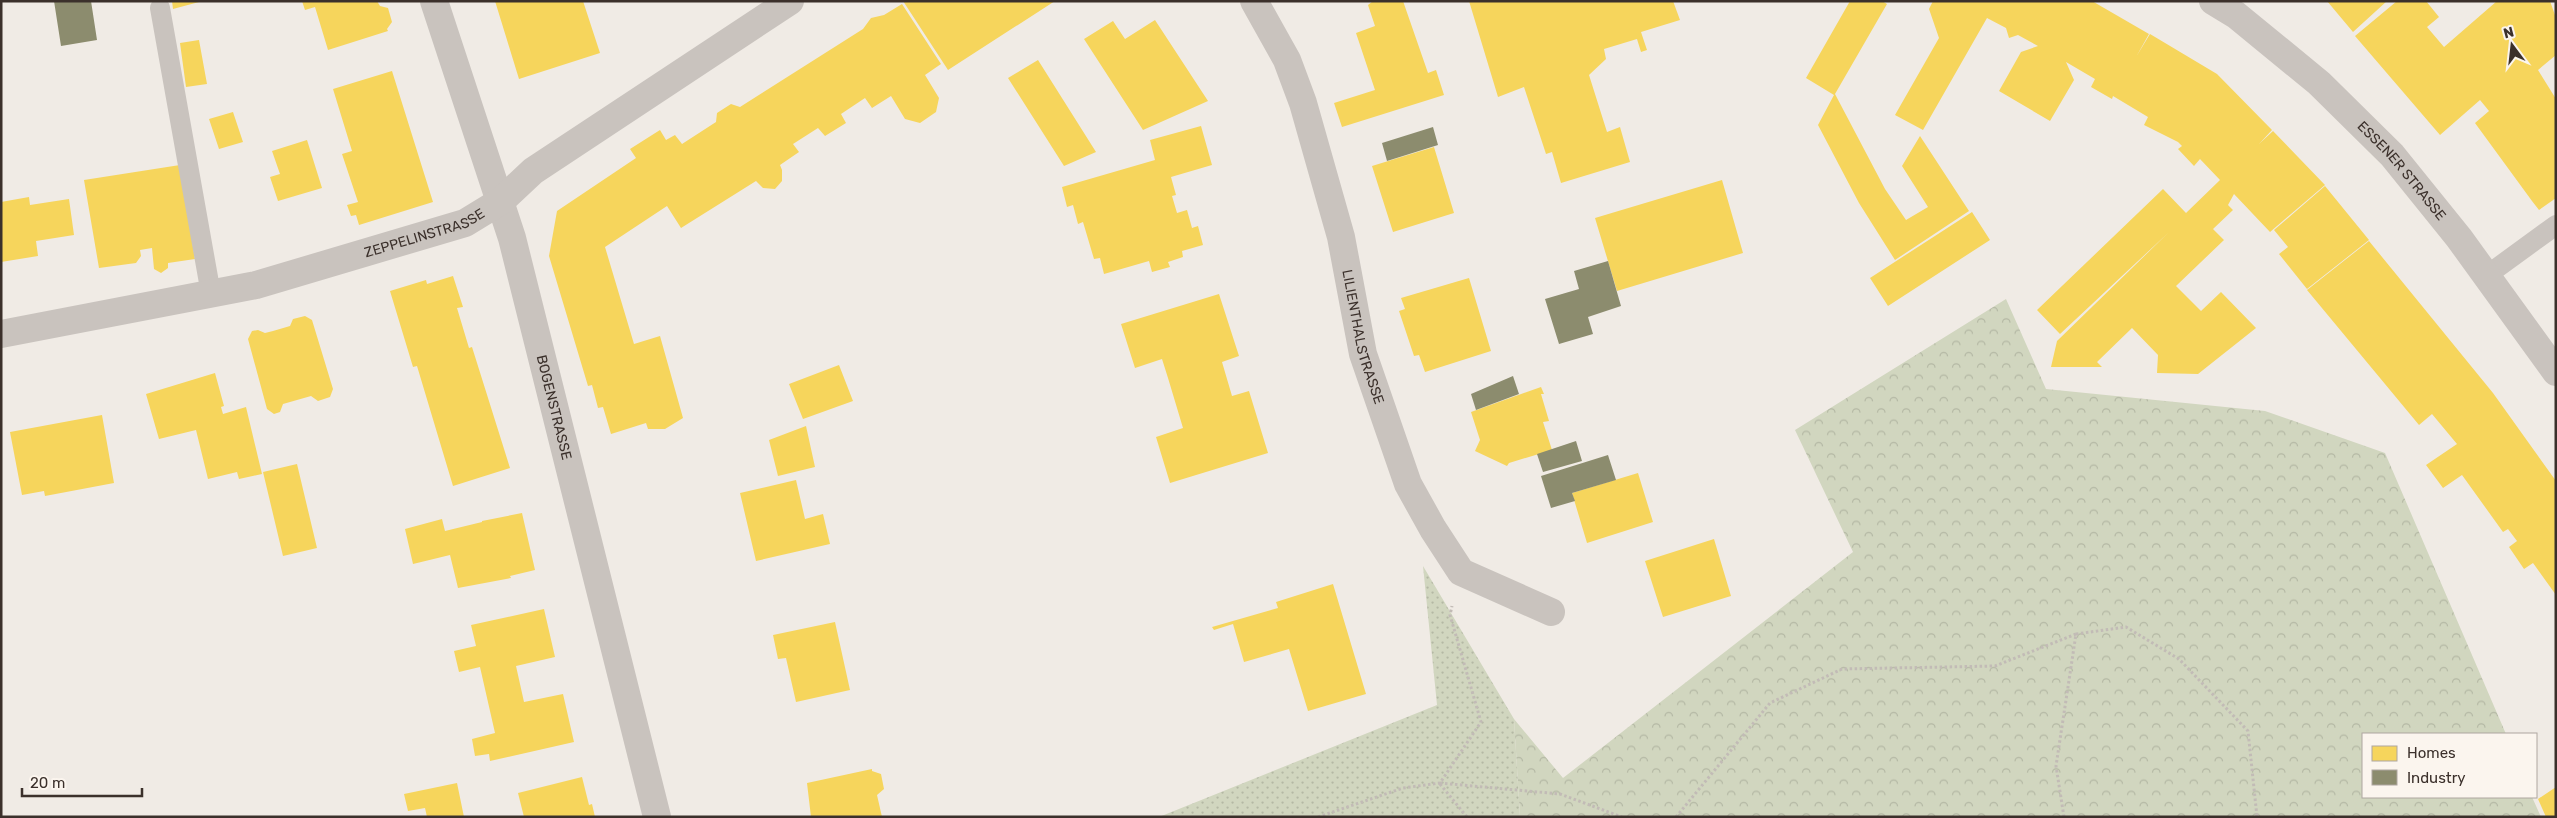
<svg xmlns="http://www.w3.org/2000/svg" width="2557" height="818" font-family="Rubik,sans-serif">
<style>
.forest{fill:url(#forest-crowns)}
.park{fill:url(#park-dots)}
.homes{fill:#f6d55c}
.industry{fill:#8c8c6e}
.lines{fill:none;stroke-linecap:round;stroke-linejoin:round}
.path{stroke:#c2bbb6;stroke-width:3;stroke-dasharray:2.5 2.5;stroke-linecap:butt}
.lane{stroke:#c9c3be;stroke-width:20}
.street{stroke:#c9c3be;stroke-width:28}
.labels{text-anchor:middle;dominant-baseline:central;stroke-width:5;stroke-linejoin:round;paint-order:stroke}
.street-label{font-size:14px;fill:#3b302b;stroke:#fbf5ee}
</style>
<defs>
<pattern id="forest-crowns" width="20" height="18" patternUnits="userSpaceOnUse" patternTransform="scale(1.25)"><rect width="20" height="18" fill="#d1d6bf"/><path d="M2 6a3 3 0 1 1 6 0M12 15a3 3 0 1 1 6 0" fill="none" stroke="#b4b8a4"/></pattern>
<pattern id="park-dots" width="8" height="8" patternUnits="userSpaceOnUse" patternTransform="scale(1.25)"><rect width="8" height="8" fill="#d1d6bf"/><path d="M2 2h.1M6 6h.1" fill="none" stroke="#b4b8a4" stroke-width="1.8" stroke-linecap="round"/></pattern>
</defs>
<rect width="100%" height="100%" fill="#f0ebe5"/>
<path class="forest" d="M2006 299 2046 389 2265 411 2385 453 2506 734H2363V797H2532L2541 817H1520L1514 719 1563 778 1853 552 1795 430Z"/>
<path class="park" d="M1423 566 1514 719 1520 817H1159L1437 705Z"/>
<path class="homes" d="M172 1H199V2L173 9Z
M302 1H377L380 6 388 8 392 22 387 29 388 31 328 50 315 7 305 10Z
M495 1H583L600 53 519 79Z
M903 1H1055L948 70Z
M1373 1H1403L1428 73 1436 70 1444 95 1342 127 1334 103 1375 90 1356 33 1375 26 1368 5Z
M1469 1H1673L1680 20 1641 32 1647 50 1641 52 1637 39 1604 49 1606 59 1589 75 1607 132 1620 127 1630 162 1561 183 1552 152 1546 154 1524 87 1498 97Z
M1850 1H1882L1887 4 1835 94 1885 189 1906 220 1928 207 1902 166 1920 136 1969 211 1895 260 1859 203 1818 125 1834 95 1806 78Z
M1933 1H2092L2149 34 2136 57 2150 34 2217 74 2272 130 2259 144 2273 131 2325 185 2270 232 2234 194 2228 205 2233 210 2213 229 2224 240 2176 286 2201 311 2221 292 2256 328 2198 374 2157 373 2158 355 2132 328 2097 362 2102 367H2051L2057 341 2168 233 2060 334 2037 310 2163 189 2186 213 2220 180 2200 159 2194 166 2178 149 2182 146 2178 142 2144 125 2148 117 2113 96 2112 99 2091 87 2095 79 2066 62 2074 80 2050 121 1999 91 2021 52 2038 46 2018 35 2009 38 2006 28 1987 18 1923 130 1895 115 1939 38 1929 9Z
M2327 1H2387L2353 32Z
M2397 1H2426L2439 17 2427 27 2444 47 2497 1H2550L2556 18V55L2538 70 2556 99V198L2539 210 2532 201 2475 123 2489 111 2480 100 2440 135 2355 36Z
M902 4 941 64 925 75 939 98 936 112 920 123 905 119 891 96 872 108 865 98 841 114 846 123 825 136 818 128 793 144 799 152 780 165 782 170V181L775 189 763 188 756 181 681 228 667 206 605 247 634 344 660 336 683 418 665 429H648L646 423 611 434 603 407 598 408 592 385 588 386 549 256 557 211 636 158 630 149 660 130 666 140 675 135 682 144 716 122 717 113 731 104 740 107 863 29 871 18 884 15Z
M1155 20 1208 101 1143 130 1084 39 1113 21 1125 39Z
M199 40 207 84 186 87 180 43Z
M1038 60 1096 152 1064 166 1008 78Z
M392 71 433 202 359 225 356 215 351 216 347 205 358 202 342 154 352 151 333 89Z
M233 112 243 142 219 149 209 119Z
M1201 126 1212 165 1171 177 1176 195 1172 196 1177 213 1187 210 1192 228 1198 226 1203 245 1182 251 1183 257 1168 262 1170 267 1152 272 1149 261 1104 274 1100 258 1094 259 1083 222 1078 224 1073 205 1067 207 1062 187 1155 160 1150 140Z
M307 140 322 188 278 201 270 177 280 174 272 151Z
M1434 147 1454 213 1393 232 1372 166Z
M180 165 195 259 168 263V268L161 273 154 269 152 248 140 250 141 256 136 263 99 268 84 180Z
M1722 180 1743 253 1617 291 1595 218Z
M2325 186 2369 240 2307 289 2279 254 2288 247 2274 230Z
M29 197 30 205 69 199 74 235 36 241 38 256 1 262V202Z
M1972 212 1990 240 1888 306 1870 278Z
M2369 241 2493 393 2556 481V595L2533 563 2524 569 2509 547 2517 541 2508 529 2503 532 2462 475 2443 488 2426 465 2457 444 2432 414 2419 425 2307 290Z
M453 276 463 307 457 308 469 348 472 347 510 468 453 486 417 366 413 367 390 291 426 280 427 284Z
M1469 278 1491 351 1425 372 1419 355 1414 356 1399 311 1405 309 1401 298Z
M1219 294 1239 356 1222 362 1232 396 1249 391 1268 453 1170 483 1156 437 1183 428 1168 378 1162 359 1135 368 1121 324Z
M305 316 312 320 333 389 330 397 318 401 311 396 283 404 280 412 274 414 267 409 248 339 252 331 258 330 265 333 273 331 290 326 293 319Z
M839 365 853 401 803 419 789 384Z
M215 373 224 406 221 407 223 414 246 407 262 474 239 479 237 472 208 479 196 430 159 439 146 394Z
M1541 387 1544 394H1541L1549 421 1543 422 1552 450 1509 463 1507 466 1475 451 1480 440 1471 412Z
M102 415 114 483 45 496 44 491 22 495 10 432Z
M806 426 815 467 778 476 769 440Z
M297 464 317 548 283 556 263 472Z
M1638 473 1653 522 1587 543 1572 493Z
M796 480 805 519 823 514 830 544 756 561 740 493Z
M522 513 535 570 510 576 511 578 458 588 450 555 413 564 405 529 442 519 445 531 482 522V521Z
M1714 539 1731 596 1663 617 1645 561Z
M1333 584 1366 694 1308 711 1289 649 1244 662 1233 624 1214 630 1212 627 1278 608 1276 602Z
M544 609 555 657 516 666 524 702 563 694 574 742 490 761 489 754 475 756 472 739 495 733 480 667 459 672 454 651 476 646 471 625Z
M835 622 850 690 796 702 786 658 778 659 773 635Z
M872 769V771L881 774 884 789 877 795 882 817H811L807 783Z
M582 777 589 805 592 804 595 817H524L518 793Z
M457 783 464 817H427L425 808 408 811 404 794Z
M2556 787V817H2546L2538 799Z"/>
<path class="industry" d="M54 1H91L97 40 61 46Z
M1433 127 1438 145 1387 161 1382 143Z
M1608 261 1621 306 1588 317 1593 334 1559 344 1545 299 1579 289 1574 271Z
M1513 376 1519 394 1476 410 1471 394Z
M1576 441 1582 461 1543 472 1537 454Z
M1608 455 1616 480 1572 493 1575 501 1551 508 1541 476Z"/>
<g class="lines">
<path class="path" d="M2076 634 2126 627 2179 659 2248 731 2257 817
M1440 783 1560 794 1622 817
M1440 784 1467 817
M1318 817 1403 788 1440 783 1481 722 1450 615 1452 606
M1676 817 1770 703 1842 669 1995 666 2076 634 2056 766 2064 817"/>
<path class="lane" d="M160 8 211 294
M2486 276 2556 225"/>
<g class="street">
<path id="s1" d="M434 1 512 238 657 817"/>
<path id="s2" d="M1254 1 1287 60 1303 103 1341 237 1363 354 1408 484 1433 529 1461 572 1551 612"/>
<path id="s3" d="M2213 1 2236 15 2319 83 2392 155 2459 238 2556 372"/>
<path id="s4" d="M1 334 256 285 465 223 501 201 533 171 790 1"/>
</g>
</g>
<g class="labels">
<g class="street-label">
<text stroke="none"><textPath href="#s3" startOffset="255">ESSENER STRASSE</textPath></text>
<text stroke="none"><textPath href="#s4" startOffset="436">ZEPPELINSTRASSE</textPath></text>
<text stroke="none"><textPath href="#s2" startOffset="355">LILIENTHALSTRASSE</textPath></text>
<text stroke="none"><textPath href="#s1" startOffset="424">BOGENSTRASSE</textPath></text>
</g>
</g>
<rect width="2557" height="818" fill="none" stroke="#3b302b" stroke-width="5"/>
<rect x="2362" y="733" width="175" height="65" fill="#fbf5ee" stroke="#aea6a0"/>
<rect x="2372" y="746" width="25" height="15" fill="#f6d55c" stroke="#aea6a0"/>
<text x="2407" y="758" font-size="15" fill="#3b302b">Homes</text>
<rect x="2372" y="770" width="25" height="15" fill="#8c8c6e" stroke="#aea6a0"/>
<text x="2407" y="783" font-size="15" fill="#3b302b">Industry</text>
<g transform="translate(2512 45) rotate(345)" stroke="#fbf5ee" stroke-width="4" paint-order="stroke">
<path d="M0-4L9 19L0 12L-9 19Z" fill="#3b302b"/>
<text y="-8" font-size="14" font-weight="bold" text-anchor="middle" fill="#3b302b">N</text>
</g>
<path d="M22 788v8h120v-8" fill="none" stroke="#3b302b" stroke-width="2.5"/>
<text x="30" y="788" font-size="15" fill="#3b302b" stroke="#fbf5ee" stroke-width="4" paint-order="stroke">20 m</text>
</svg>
